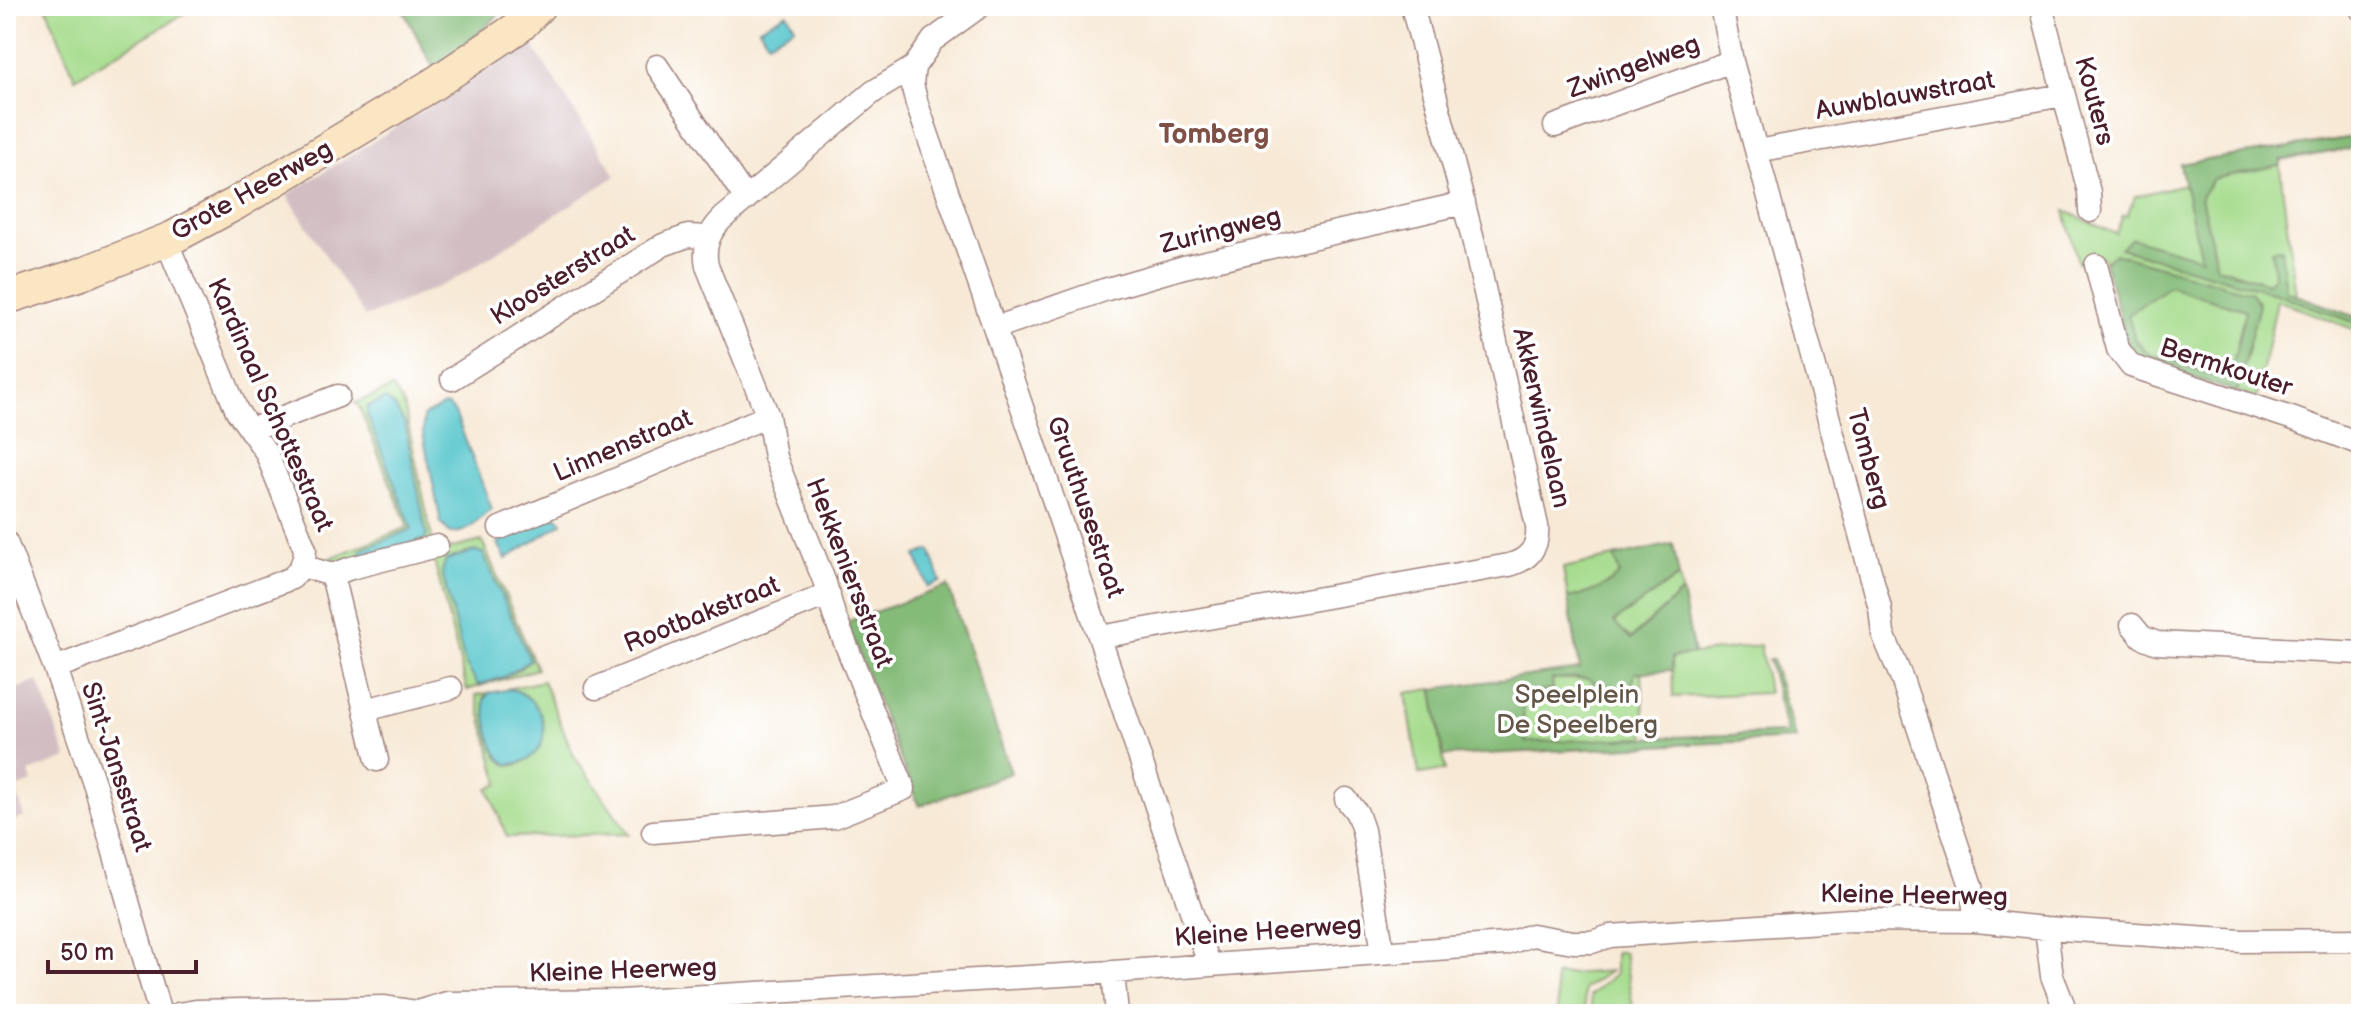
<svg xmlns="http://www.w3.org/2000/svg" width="2367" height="1020" font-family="'Balsamiq Sans',sans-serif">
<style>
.industrial{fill:#d2bec2}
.green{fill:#a5db8c;stroke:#787d5c;stroke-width:2;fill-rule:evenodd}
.forest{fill:#84bb78;stroke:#676d52;stroke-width:2;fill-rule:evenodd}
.water{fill:#5ac7ce;stroke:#52737c;stroke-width:2}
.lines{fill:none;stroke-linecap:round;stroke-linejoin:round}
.street-casing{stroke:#a08480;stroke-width:25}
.secondary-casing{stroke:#a08480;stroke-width:35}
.street{stroke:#fff;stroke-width:22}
.secondary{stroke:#fbe6c4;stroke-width:32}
.labels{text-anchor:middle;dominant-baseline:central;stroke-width:7;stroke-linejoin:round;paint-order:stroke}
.street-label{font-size:26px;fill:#4a1f2b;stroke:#fff}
.park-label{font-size:26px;fill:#655748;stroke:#fff}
.neighbourhood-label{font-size:28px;font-weight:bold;fill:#7f5146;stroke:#fff}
</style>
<rect width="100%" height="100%" fill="#fff"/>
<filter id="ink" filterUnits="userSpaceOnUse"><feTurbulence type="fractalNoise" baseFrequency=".0125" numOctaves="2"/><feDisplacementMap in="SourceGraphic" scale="16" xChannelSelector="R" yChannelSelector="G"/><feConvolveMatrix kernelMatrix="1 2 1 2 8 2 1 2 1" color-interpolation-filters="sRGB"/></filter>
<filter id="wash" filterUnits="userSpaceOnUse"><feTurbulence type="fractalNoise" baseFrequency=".006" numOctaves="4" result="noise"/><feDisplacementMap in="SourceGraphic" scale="32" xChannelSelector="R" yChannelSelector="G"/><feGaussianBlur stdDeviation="1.8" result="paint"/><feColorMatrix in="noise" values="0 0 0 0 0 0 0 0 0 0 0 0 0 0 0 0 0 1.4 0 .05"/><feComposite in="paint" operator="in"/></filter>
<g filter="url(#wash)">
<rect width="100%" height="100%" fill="#f7e9d6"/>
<path class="industrial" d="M531 43 616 176 450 282 365 317 287 195Z
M38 681 67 758 29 772 32 782 15 788 25 817 6 823V692Z"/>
<path class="green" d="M46 6H197L75 78Z
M2361 136V147L2279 161 2296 295 2361 319V332L2277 300 2257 398 2137 361 2102 257 2078 263 2065 211 2116 234 2123 215 2127 216 2135 196 2185 184 2180 164Z
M393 388 404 405 433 543 329 569 325 560 408 527 359 406 355 403ZM386 399 395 407 405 424 427 537 424 540 359 556 361 550 412 529 367 414V407Z
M482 541 537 669 491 683 520 669 530 660 483 553C471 549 457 556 446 560L442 572 444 582 465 663 478 685 490 683 467 690 432 553Z
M1614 557 1620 574C1604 589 1588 594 1568 598L1563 568Z
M1679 576 1682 592 1630 639 1613 622Z
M1760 645 1768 693 1673 697 1672 657Z
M1635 673H1642L1645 738 1526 743 1520 694 1553 690 1552 679H1589L1607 692Z
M543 681 574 756 629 834 507 837 488 788 499 784 476 695 492 692 485 696 484 701C485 716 490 751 502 761 521 779 559 736 536 707 527 695 523 691 506 689Z
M1433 689 1445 770 1419 774 1406 693Z
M1615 952H1624L1634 1014H1592L1590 995 1615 974Z
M1610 971 1584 989 1585 1014H1558L1555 975Z"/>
<path class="forest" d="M401 6H508L469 42 434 69Z
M2361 136V147L2280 160V165L2213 179 2201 197 2217 267 2268 283 2274 276 2272 250 2281 249 2286 291 2361 319V325L2278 294 2120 248 2132 238 2201 258 2180 164Z
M2115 253 2250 292 2259 304 2237 392 2132 358 2104 262ZM2169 286 2245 310 2229 380 2146 352 2135 339 2128 315Z
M1673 544 1679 576 1614 622 1631 639 1682 592 1694 654 1672 657V670L1635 673 1631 692C1612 700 1607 687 1591 680 1581 676 1563 679 1552 679L1553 690 1521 694 1526 742 1787 733 1768 659H1772L1796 739 1443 756 1433 689 1580 669 1568 598C1588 594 1605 589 1620 574L1614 557Z
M948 586 1011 773 919 806 846 622Z"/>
<path class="water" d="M787 13 795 27 768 42 759 28Z
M386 399 395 407 405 424 427 537 424 540 359 556 361 550 412 529 367 414V407Z
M444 405 449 406 455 413 492 509C475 520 475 532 450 533L441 523 423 434V416Z
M557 516 562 523 506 559 498 543 502 540Z
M930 550 941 582 928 587 916 555Z
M475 551 483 553 530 660 504 677 478 685 465 663 442 572 446 560Z
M510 689C556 701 555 765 507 764 489 753 487 721 484 701L489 693Z"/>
</g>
<g filter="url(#ink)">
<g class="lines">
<defs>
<path id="street" d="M1721 6 1732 61 1880 608 1883 634 1902 679 1971 886 1976 921
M2041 6 2089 192 2090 211
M2360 6 2361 9
M657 66 746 199
M914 67 912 84 917 104 1034 442 1209 964
M1555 126 1732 61
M1757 151 2063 95
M2096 265 2118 349 2131 366 2294 419 2361 444
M995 328 1104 290 1184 267 1464 203
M452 379 663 245 688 236 708 237
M250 430 338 396
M500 528 768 416
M6 542 55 668 96 789 160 1014
M302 566 332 575 377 760
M332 575 351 568 437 546
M2132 625 2142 637 2157 643 2361 653
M1100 637 1509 565C1529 560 1539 547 1537 526L1474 243 1412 6
M55 668 292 578C300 569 305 562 305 549L266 452 237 411 166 240
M596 688 829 594
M365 710 451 688
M1346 799 1357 813 1363 830 1383 952
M653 832 834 817 904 789 834 615 825 583 775 457 768 416 707 266C703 246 709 232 723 218L873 92 914 67 933 40 980 6
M2046 928 2052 976 2067 1014
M1113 972 1117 1014
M178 1014 196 1011 385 1007 417 1012 447 1003 621 1001 1113 972 1506 944 1532 935 1573 942H1592L1610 936 1850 920 1976 921 2046 928 2241 941 2361 940"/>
<path id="secondary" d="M6 298 81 274 172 238 235 204 432 85 520 26 539 6"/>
</defs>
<use href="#street" class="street-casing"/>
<use href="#secondary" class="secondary-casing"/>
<use href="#street" class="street"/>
<use href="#secondary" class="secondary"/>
</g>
</g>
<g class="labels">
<g class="street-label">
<text transform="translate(1634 67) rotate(-20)">Zwingelweg</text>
<text transform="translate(1905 96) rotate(-10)">Auwblauwstraat</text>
<text transform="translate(2094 101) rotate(75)">Kouters</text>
<text transform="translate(252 191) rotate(-29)">Grote Heerweg</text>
<text transform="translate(1221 231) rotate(-14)">Zuringweg</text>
<text transform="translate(563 276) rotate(-32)">Kloosterstraat</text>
<text transform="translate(2226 368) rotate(18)">Bermkouter</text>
<text transform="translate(270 405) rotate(66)">Kardinaal Schottestraat</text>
<text transform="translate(1541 418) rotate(77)">Akkerwindelaan</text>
<text transform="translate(623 446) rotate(-23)">Linnenstraat</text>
<text transform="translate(1868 459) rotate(75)">Tomberg</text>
<text transform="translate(1085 507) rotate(71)">Gruuthusestraat</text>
<text transform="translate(849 573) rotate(69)">Hekkeniersstraat</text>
<text transform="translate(702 615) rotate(-22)">Rootbakstraat</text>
<text transform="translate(116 767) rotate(72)">Sint-Jansstraat</text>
<text transform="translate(1914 896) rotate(1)">Kleine Heerweg</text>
<text transform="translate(1268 932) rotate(-4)">Kleine Heerweg</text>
<text transform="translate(623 971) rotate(-2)">Kleine Heerweg</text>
</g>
<g class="park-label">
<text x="1577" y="695">Speelplein<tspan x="1577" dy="30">De Speelberg</tspan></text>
</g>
<g class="neighbourhood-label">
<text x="1214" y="134">Tomberg</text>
</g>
</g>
<rect width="2367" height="1020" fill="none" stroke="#fff" stroke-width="32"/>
<path d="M48 960v12h148v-12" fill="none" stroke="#4a1f2b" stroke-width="4"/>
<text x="60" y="960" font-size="24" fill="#4a1f2b" stroke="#ffffff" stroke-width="6" paint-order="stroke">50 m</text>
</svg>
